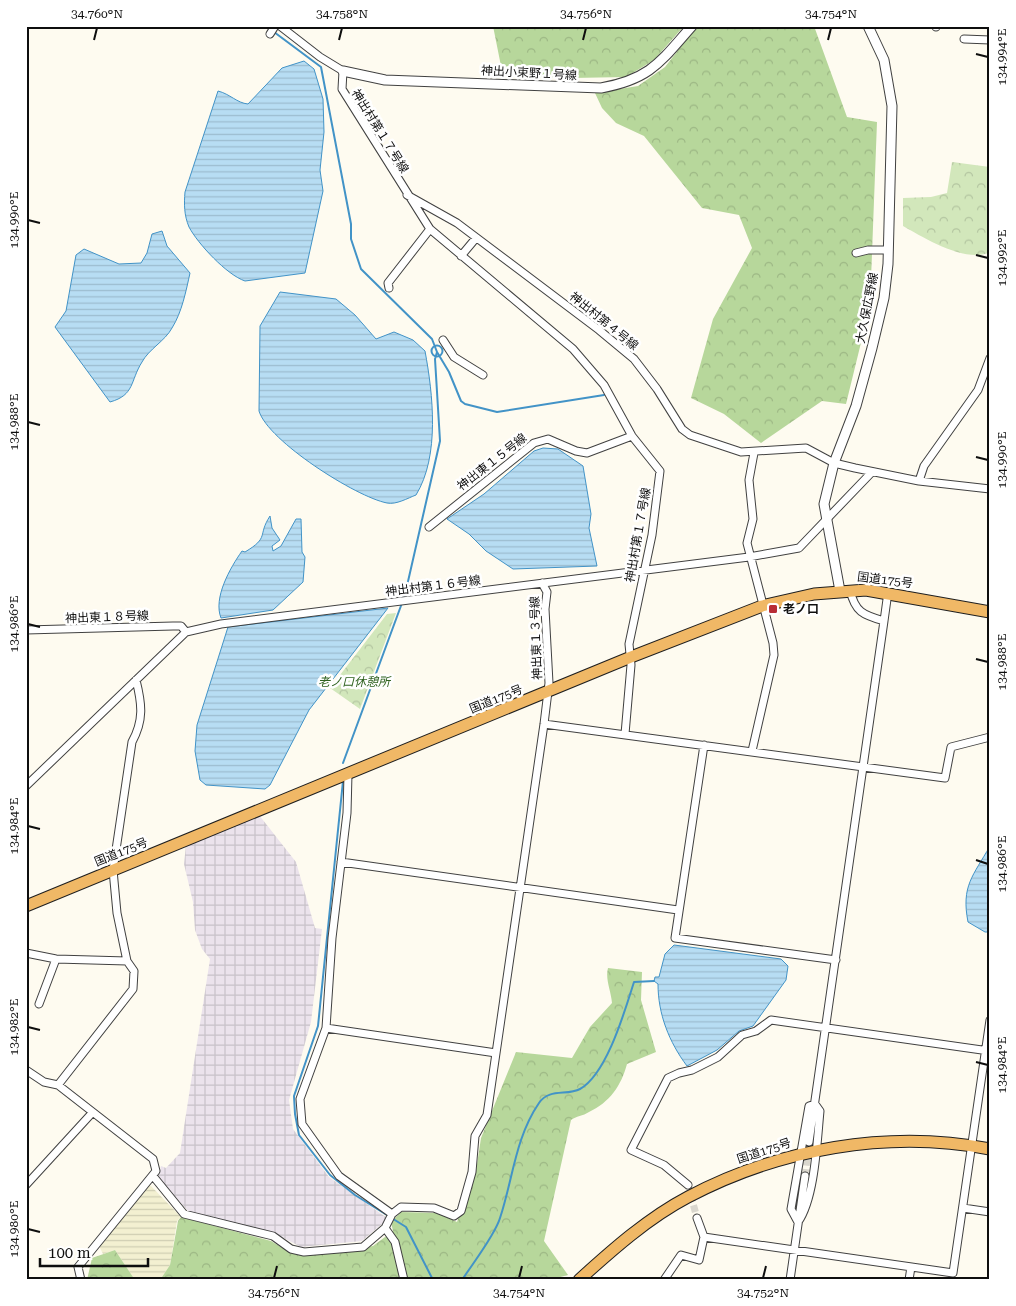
<svg xmlns="http://www.w3.org/2000/svg" width="1016" height="1306" font-family="'Roboto Serif','Noto Sans JP',serif">
<style>
.industrial{fill:url(#industrial-grid)}
.farmland{fill:url(#farmland-rules)}
.forest{fill:url(#forest-crowns)}
.park{fill:url(#park-crowns)}
.water{fill:url(#water-rules);stroke:#4293c7}
.lines{fill:none;stroke-linecap:round;stroke-linejoin:round}
.stream{stroke:#4293c7;stroke-width:2}
.minor-tunnel{stroke:#dad7ce;stroke-width:7;stroke-dasharray:7 3.5;stroke-linecap:butt}
.minor-casing{stroke:#414141;stroke-width:9}
.tertiary-casing{stroke:#414141;stroke-width:11}
.trunk-casing{stroke:#1f1f1f;stroke-width:13}
.minor{stroke:#fff;stroke-width:7}
.tertiary{stroke:#fff;stroke-width:9}
.trunk{stroke:#f0b866;stroke-width:11}
.ticks{fill:none;stroke:#0e0e0e;stroke-width:2}
.poi-dot{fill:#b82d35;stroke:#fff;stroke-width:2}
.labels{text-anchor:middle;dominant-baseline:central;stroke-width:5;stroke-linejoin:round;paint-order:stroke}
.street-label{font-size:12px;fill:#0e0e0e;stroke:#fff}
.poi-label{font-size:12px;font-weight:bold;fill:#0e0e0e;stroke:#fff;text-anchor:start}
.park-label{font-size:12px;font-style:italic;fill:#306321;stroke:#fff}
.neatline{fill:none;stroke:#0e0e0e;stroke-width:2}
.ticks-label{font-size:12px;text-anchor:middle;fill:#0e0e0e}
</style>
<defs>
<pattern id="industrial-grid" width="8" height="8" patternUnits="userSpaceOnUse" patternTransform="scale(1.25)"><rect width="8" height="8" fill="#ebe3ec"/><path d="M0 4h8M4 0v8" fill="none" stroke="#c8c2c9"/></pattern>
<pattern id="farmland-rules" width="6" height="5" patternUnits="userSpaceOnUse" patternTransform="scale(1.25)"><rect width="6" height="5" fill="#f3f0d1"/><path d="M0 2.5h6" fill="none" stroke="#cfcdb2"/></pattern>
<pattern id="forest-crowns" width="20" height="18" patternUnits="userSpaceOnUse" patternTransform="scale(1.25)"><rect width="20" height="18" fill="#b7d79b"/><path d="M2 6a3 3 0 1 1 6 0M12 15a3 3 0 1 1 6 0" fill="none" stroke="#9cb784"/></pattern>
<pattern id="park-crowns" width="20" height="18" patternUnits="userSpaceOnUse" patternTransform="scale(1.25)"><rect width="20" height="18" fill="#d2e7bb"/><path d="M2 6a3 3 0 1 1 6 0M12 15a3 3 0 1 1 6 0" fill="none" stroke="#b3c5a0"/></pattern>
<pattern id="water-rules" width="6" height="5" patternUnits="userSpaceOnUse" patternTransform="scale(1.25)"><rect width="6" height="5" fill="#b7ddf3"/><path d="M0 2.5h6" fill="none" stroke="#9cbccf"/></pattern>
</defs>
<rect width="100%" height="100%" fill="#fefbf0"/>
<path class="industrial" d="M259 815 296 862 315 928 322 929 311 1022 289 1100 293 1129 329 1177 387 1218 382 1224 362 1241 301 1247 274 1233 188 1211 158 1177 161 1166 166 1168 180 1153 210 959 202 949 195 930 193 902 184 864 186 845Z"/>
<path class="farmland" d="M149 1186H151L181 1217 177 1221 170 1265 160 1280H135L115 1250 103 1254 99 1246Z"/>
<path class="forest" d="M493 26H684L654 60 626 77 572 78 503 76Z
M697 26H814L847 117 877 122 870 306 846 404 822 401 761 443 724 414 691 398 713 319 752 248 739 215 702 208 644 136 616 123 602 108 595 93 638 86 665 67Z
M608 968 642 972 641 1000 656 1052 627 1064C621 1086 610 1102 589 1112 583 1116 576 1116 571 1120L544 1241 568 1275 549 1280H219L215 1278 213 1280H160L170 1265 178 1221 181 1217 271 1241 291 1253 332 1252 373 1246 393 1231 391 1222 401 1212 438 1213 457 1222 476 1171 481 1138 516 1052 572 1058 590 1027 612 1003C611 991 605 979 608 968Z
M115 1250 135 1280H87L92 1258Z"/>
<path class="park" d="M952 162 990 167V252C967 264 924 238 903 226V198L931 197 947 193Z
M396 613 360 709 330 688 387 614Z"/>
<path class="water" d="M304 61 314 69 323 99 324 132 320 170 323 191 305 273 245 281C227 275 198 244 189 227 184 215 184 204 185 192L218 91C230 94 237 103 248 104L282 68Z
M162 231 167 246 190 273C186 291 182 312 172 328 165 341 149 349 142 362 130 381 135 395 110 402L55 327 66 311 76 255 84 249 119 264 141 263 147 253 152 234Z
M280 292 336 299 355 315 376 339 394 332 413 340 425 351C433 394 440 456 416 495 408 498 396 505 387 503 356 497 268 441 259 411L260 326Z
M543 448 558 449 583 466 591 514 589 528 597 566 513 569 486 551 469 534 447 519 484 494 534 451Z
M270 516 272 528 280 540 272 546 273 551 281 546 296 519H301L302 552 305 557 303 582 273 610 221 618C213 598 230 568 242 551L245 552C270 537 257 536 270 516Z
M388 608 309 710 270 785 265 789 206 785 200 780 195 751 197 725 228 627Z
M990 846V932H985L968 922C961 886 973 876 990 846Z
M674 945 781 959 788 966 786 980 753 1026 739 1031 717 1050 687 1066C669 1042 658 1014 658 984L654 981 655 977H659L665 954Z"/>
<g class="lines">
<path class="stream" d="M274 32 321 67 351 224V239L361 269 432 339 437 352 435 359 440 441 404 599
M431.5 351a5.5 5.5 0 1 1 11 0a5.5 5.5 0 1 1-11 0Z
M437 352 449 372 461 401 465 404 497 412 604 395
M343 763 402 603
M343 781 318 1026 294 1096 295 1114 299 1135 330 1175 355 1195 406 1227 433 1280
M462 1280C473 1263 495 1235 500 1218 513 1179 515 1138 539 1103 549 1088 567 1096 580 1089 607 1074 625 1010 634 982L654 981"/>
<path class="minor-tunnel" d="M805 1176 809 1142
M688 1185 697 1218"/>
<defs>
<path id="minor" d="M280 26 320 57 343 71 342 89 430 229 573 349 604 385 632 436 660 471 652 535 629 644 631 665 625 734
M936 27V26
M270 34 275 26
M964 39 990 40
M407 195 457 223 599 330 634 359 657 389 682 429 690 435 741 452 806 448 834 463 855 468 919 481 990 489
M856 253 868 250H888
M461 256 476 238
M389 288 388 283 430 229
M443 340 454 357 483 375
M919 481 924 466 978 390 990 358
M429 527 534 443 548 439 576 451 587 453 632 436
M884 621 888 592
M26 630 173 626H181L186 632
M544 724 945 778 951 747 990 737
M704 745 675 938 836 960
M752 751 774 655 773 643 747 543 753 519 749 480 754 453
M348 774 347 813 332 938 326 1028 300 1099 302 1124 339 1176 392 1214
M26 786 186 632 221 624 749 557 799 548 872 472
M341 862 678 910
M26 953 56 959 127 961
M39 1004 56 959
M326 1028 496 1053
M26 1070 44 1082 58 1085 153 1159 156 1171 78 1267 81 1280
M58 1085 133 989 134 971 127 961 117 913 113 870 132 742C144 720 142 704 136 680
M815 1104 820 1111C817 1141 815 1198 798 1222L791 1209 809 1106Z
M809 1142 884 621C863 615 855 612 850 590
M153 1176 184 1214 273 1236 291 1249 304 1252 363 1247 385 1228 392 1214 401 1207 434 1208 454 1216 461 1211 472 1172 475 1136 487 1115 544 724 549 683 545 609 547 592 542 583
M26 1185 92 1113
M688 1185 664 1165 631 1150 668 1078 679 1073 692 1070 718 1057 742 1035 756 1031 771 1020 989 1051
M963 1208 990 1212
M697 1218 704 1237 953 1273 990 1020
M385 1228 395 1242 404 1280
M664 1280 681 1255 699 1260 704 1237
M790 1280 805 1176
M909 1280 911 1267"/>
<path id="tertiary" d="M343 71 385 80 601 88C651 79 661 61 692 26
M840 591 824 504 834 463 856 406 872 348 884 298 888 264 892 106 884 60 868 26"/>
<path id="trunk" d="M26 906 631 657 762 606 814 594 866 590 990 612
M579 1280C612 1250 648 1218 688 1197 779 1149 888 1129 990 1149"/>
</defs>
<use href="#minor" class="minor-casing"/>
<use href="#tertiary" class="tertiary-casing"/>
<use href="#trunk" class="trunk-casing"/>
<use href="#minor" class="minor"/>
<use href="#tertiary" class="tertiary"/>
<use href="#trunk" class="trunk"/>
</g>
<path class="ticks" d="M94 40 97 28M339 40 342 28M583 40 586 28M828 40 831 28M976 54 988 57M28 220 40 223M976 255 988 258M28 422 40 425M976 457 988 460M28 624 40 627M976 659 988 662M28 826 40 829M976 860 988 864M28 1027 40 1030M976 1062 988 1065M28 1229 40 1232M274 1278 277 1266M519 1278 522 1266M763 1278 766 1266"/>
<rect class="poi-dot" x="768" y="604" width="10" height="10" rx="2.5"/>
<g class="labels">
<g class="street-label">
<text transform="translate(529 73) rotate(3)">神出小束野１号線</text>
<text transform="translate(380 131) rotate(58)">神出村第１７号線</text>
<text transform="translate(867 308) rotate(-79)">大久保広野線</text>
<text transform="translate(604 321) rotate(39)">神出村第４号線</text>
<text transform="translate(492 462) rotate(-38)">神出東１５号線</text>
<text transform="translate(638 535) rotate(-80)">神出村第１７号線</text>
<text transform="translate(885 580) rotate(7)">国道175号</text>
<text transform="translate(433 586) rotate(-7)">神出村第１６号線</text>
<text transform="translate(107 617) rotate(-2)">神出東１８号線</text>
<text transform="translate(536 638) rotate(-92)">神出東１３号線</text>
<text transform="translate(496 699) rotate(-22)">国道175号</text>
<text transform="translate(121 852) rotate(-22)">国道175号</text>
<text transform="translate(764 1151) rotate(-18)">国道175号</text>
</g>
<g class="poi-label">
<text x="783" y="609">老ノ口</text>
</g>
<g class="park-label">
<text x="354" y="682">老ノ口休憩所</text>
</g>
</g>
<rect width="1016" height="1306" fill="none" stroke="#ffffff" stroke-width="55"/>
<path d="M40 1258v8h108v-8" fill="none" stroke="#0e0e0e" stroke-width="2.5"/>
<text x="48" y="1258" font-size="15" fill="#0e0e0e" stroke="#ffffff" stroke-width="4" paint-order="stroke">100 m</text>
<rect x="28" y="28" width="960" height="1250" class="neatline"/>
<g class="ticks-label">
<text x="97" y="18">34.760°N</text>
<text x="342" y="18">34.758°N</text>
<text x="586" y="18">34.756°N</text>
<text x="831" y="18">34.754°N</text>
<text transform="translate(1002 57) rotate(-90)" y="4">134.994°E</text>
<text transform="translate(14 220) rotate(-90)" y="4">134.990°E</text>
<text transform="translate(1002 258) rotate(-90)" y="4">134.992°E</text>
<text transform="translate(14 422) rotate(-90)" y="4">134.988°E</text>
<text transform="translate(1002 460) rotate(-90)" y="4">134.990°E</text>
<text transform="translate(14 624) rotate(-90)" y="4">134.986°E</text>
<text transform="translate(1002 662) rotate(-90)" y="4">134.988°E</text>
<text transform="translate(14 826) rotate(-90)" y="4">134.984°E</text>
<text transform="translate(1002 864) rotate(-90)" y="4">134.986°E</text>
<text transform="translate(14 1027) rotate(-90)" y="4">134.982°E</text>
<text transform="translate(1002 1065) rotate(-90)" y="4">134.984°E</text>
<text transform="translate(14 1229) rotate(-90)" y="4">134.980°E</text>
<text x="274" y="1297">34.756°N</text>
<text x="519" y="1297">34.754°N</text>
<text x="763" y="1297">34.752°N</text>
</g>
</svg>
